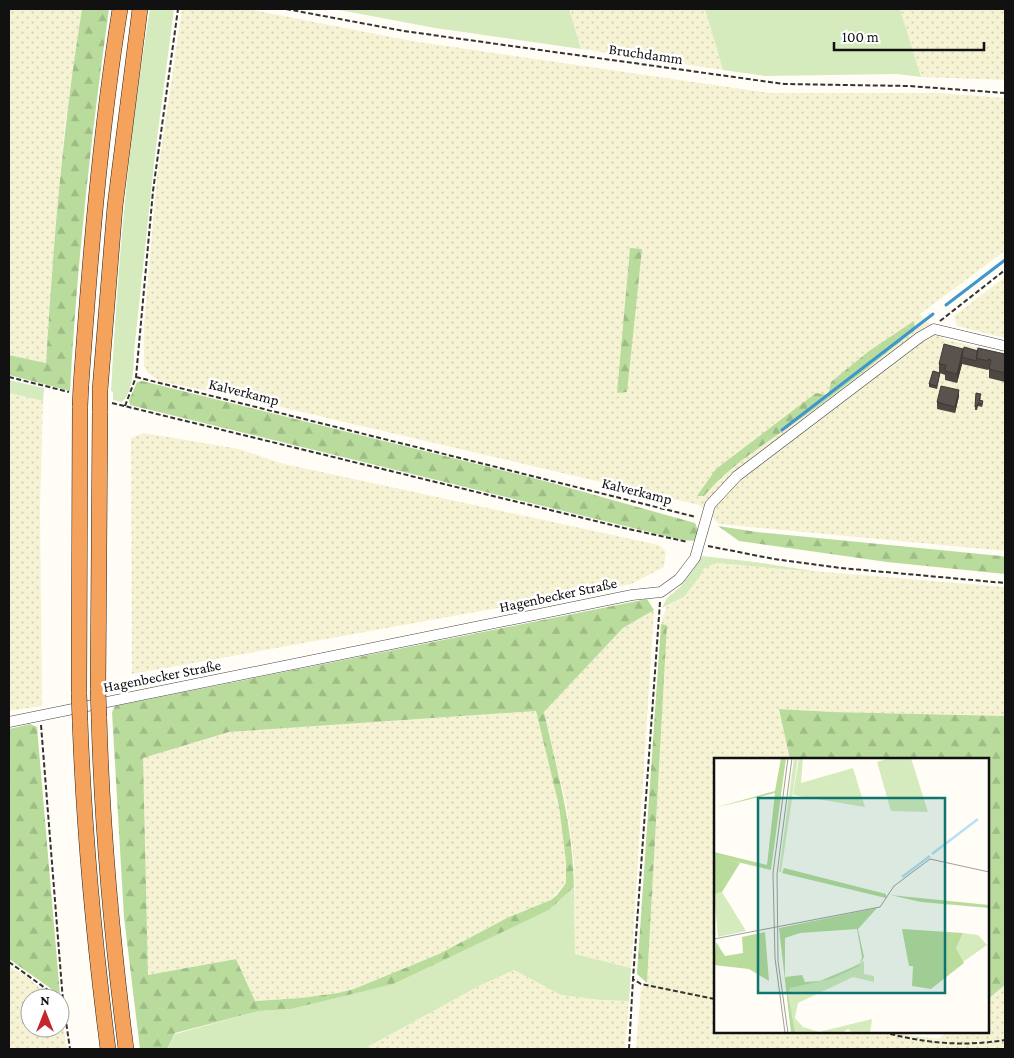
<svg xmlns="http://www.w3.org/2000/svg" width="1014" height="1058" font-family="'Crimson Pro',serif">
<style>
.farmland{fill:url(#farmland-dots)}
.grass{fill:#d5ebbd}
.forest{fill:url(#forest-firs);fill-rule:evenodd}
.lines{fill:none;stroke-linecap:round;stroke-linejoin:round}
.stream{stroke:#3f96cf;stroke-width:3}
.minor-casing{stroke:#444;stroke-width:11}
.highway-casing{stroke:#222;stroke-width:16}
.path{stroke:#333;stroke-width:2;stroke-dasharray:5 2.5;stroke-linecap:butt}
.minor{stroke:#fff;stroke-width:10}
.highway{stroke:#f5a25d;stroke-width:15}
.highway-bridge-casing{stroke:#222;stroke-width:16;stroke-linecap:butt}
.highway-bridge{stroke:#f5a25d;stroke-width:15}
.wall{fill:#4d4742}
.shaded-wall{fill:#3f3936}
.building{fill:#5a524d;stroke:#3f3936}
.labels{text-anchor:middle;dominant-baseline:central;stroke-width:5;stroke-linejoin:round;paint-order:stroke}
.street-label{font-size:15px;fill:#111;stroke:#fff}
.inset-river{fill:none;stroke:#b9e0f7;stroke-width:2.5}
.inset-road{fill:none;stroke:#a09f9a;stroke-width:1}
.view{fill:#0f766e;fill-opacity:0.15;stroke:#0f766e;stroke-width:2.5}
.inset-edge{fill:none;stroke:#111;stroke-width:2.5}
</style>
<defs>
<pattern id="farmland-dots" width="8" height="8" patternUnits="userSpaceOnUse" patternTransform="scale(1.25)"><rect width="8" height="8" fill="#f6f3d4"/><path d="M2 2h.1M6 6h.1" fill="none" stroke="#d2cfb5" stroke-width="1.8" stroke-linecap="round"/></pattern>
<pattern id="forest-firs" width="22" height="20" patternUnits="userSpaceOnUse" patternTransform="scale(1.25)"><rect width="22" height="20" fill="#b9dc9c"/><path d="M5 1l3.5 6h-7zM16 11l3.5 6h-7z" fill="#9ebc85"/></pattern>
</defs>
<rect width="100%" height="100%" fill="#fffdf5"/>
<path class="farmland" d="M9 9H82L64 133 51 284 46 363 9 355Z
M182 9H248L412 41 770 93H938L1005 98V251L920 314 944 339 1005 354V551L719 524 699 505 268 404 160 381 148 373 144 366V325L157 178Z
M569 9H705L723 70 581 49Z
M900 9H1005V80L921 77Z
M1005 277V338L957 326 954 316Z
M9 393 43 401 40 510 42 706 9 711Z
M144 433 239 449 280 463 659 545 666 552 664 567 631 584 132 674 131 438Z
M717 563 1005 587V716L833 712 780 709 790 759H715V1032H895L914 1036 938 1039 947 1032H988V999L1005 985V1049H636L641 988 647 983 667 625 661 624 666 607 684 597 701 575 704 567Z
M654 610 631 968 575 954 574 862 566 803 544 712 623 628Z
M536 711 559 806 566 862V883L551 900 507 918 439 954 354 989 338 993 301 998 255 1001 236 959 148 975 142 758 229 732Z
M9 966 23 974 52 998H30V1028H60V1006L61 1007 67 1049H9Z
M514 970 561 995 600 1000 629 1001 625 1049H364L479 986Z"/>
<path class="grass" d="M150 9H174L155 154 134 352C134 366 133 393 122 402L113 400V392L111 391C118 263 129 135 150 9Z
M334 9H569L581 49 435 28Z
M705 9H900L921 77 897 74 765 76 723 70Z
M9 380 44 388 43 401 9 393Z
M702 556 755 562 819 572 717 563 704 568 701 575 684 597 662 608 667 598 680 587Z
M574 887 575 954 631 968 629 1001 600 1000 561 995 514 970 479 986 364 1049H167L175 1034 259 1011 291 1009 357 992 474 945 549 910Z"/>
<path class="forest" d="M82 9H109C91 136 77 263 70 391L9 375V355L46 363C53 244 63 126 82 9Z
M630 248 642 249 627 392 617 393Z
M914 321 915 330C875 362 835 395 793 424 762 446 729 466 704 496H697L716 469 816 393 828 395 831 382 869 351Z
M142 381 541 480 695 523 699 532 697 541 682 540 130 405 129 400 137 382Z
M718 526 757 532 1001 556 1005 557V574L887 562 739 541Z
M647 599 654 610 623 628 544 712C557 770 573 826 574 887L549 910 393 984 291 1009 259 1011 175 1033 167 1049H140L124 917 112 712 115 706ZM536 711 559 806 566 862V883L557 895 551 900 507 918 439 954 354 989 338 993 301 998 255 1001 236 959 148 975 143 758 229 732Z
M661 624 667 625 647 983 637 974Z
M779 709 833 712 1005 716V985L988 999V759H790Z
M30 724 37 727 60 995 9 959V729Z"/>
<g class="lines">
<path class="stream" d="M946 305 1005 260
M782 430 933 314"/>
<defs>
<path id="minor" d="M9 722 632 595 661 592 679 579 695 558 710 505 737 476 920 337 934 329 1005 346"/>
<path id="highway" d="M81 385C90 259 100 134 120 9
M100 390 115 206 140 9
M98 690 100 411
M79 694 80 406
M99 717C102 828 112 939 126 1049
M80 721C84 831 94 940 108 1049"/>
</defs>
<use href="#minor" class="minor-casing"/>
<use href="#highway" class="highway-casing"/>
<path class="path" d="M286 9 404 31 784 84 909 86 1005 93
M940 321 1005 270
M9 377 69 392
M136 377 696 517
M112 403 624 528 688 542
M125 406 136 377 153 191 178 9
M708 546 774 559 841 568 1005 583
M660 602 633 979 641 984 715 999
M41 725 63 1001 70 1049
M9 962 59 998
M883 1032C923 1043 964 1047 1005 1040
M629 1049 633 979"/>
<use href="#minor" class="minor"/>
<use href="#highway" class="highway"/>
<defs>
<path id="highway-bridge" d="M80 406 81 385
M100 411V390
M98 690 99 717
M79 694 80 721"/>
</defs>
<use href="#highway-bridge" class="highway-bridge-casing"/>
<use href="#highway-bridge" class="highway-bridge"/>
</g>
<path class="wall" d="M978 351 1005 354V382L989 378V369L988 370 962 364 957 383 945 380V375L940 373 937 389 929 387V384L939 373V364L963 352Z
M976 393 981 398 980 400 983 404 982 407 978 406 977 410H975Z
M959 396 955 413 937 409V402Z"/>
<path class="shaded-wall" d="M963 349V358L962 357V364L957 383V374Z
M959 390V396L955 413V407Z"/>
<path class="building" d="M944 344 963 349 957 374 945 371 946 365 939 364Z
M964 347 978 351 976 361 962 357Z
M978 348 1005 354V373L989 369 991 360 988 359V361L976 358Z
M933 371 940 373 937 386 929 384Z
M941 386 959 390 955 407 937 402Z
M976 393 981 394 979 400 983 401 982 404 978 403 977 407H975Z"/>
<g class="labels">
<g class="street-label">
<text transform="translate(646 54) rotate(8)">Bruchdamm</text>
<text transform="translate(244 392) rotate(14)">Kalverkamp</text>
<text transform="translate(637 491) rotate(14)">Kalverkamp</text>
<text transform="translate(558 595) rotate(-12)">Hagenbecker Straße</text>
<text transform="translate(162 676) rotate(-11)">Hagenbecker Straße</text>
</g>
</g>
<g transform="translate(714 758)">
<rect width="275" height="275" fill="#fffdf5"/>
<path d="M80 0H84L67 114H65ZM85 0H89L87 25 139 10 151 49 79 37ZM176 0H197L214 54 177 53 163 4ZM8 134 32 173 4 179 0 136ZM249 175 264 177 273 187 249 204 242 190ZM150 203V216L160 218V224L139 219 84 245 81 260 89 269 105 274 158 261 156 275H139L134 271 128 275H81L79 274 74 236 76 230 117 221Z" fill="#d5ebbd"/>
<path d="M67 0H72L57 112 10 101 26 105 8 134 0 136V94L53 107 61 35 0 50 61 33ZM70 110 172 136V140L68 115ZM176 137 275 147V150L207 144ZM163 150 144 171 150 199 145 208 117 221 76 230 74 236 81 275H77L65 170ZM143 171 148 199 146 206 106 223 91 224 88 217 71 219V180L86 175ZM188 171 249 175 242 190 250 205 217 231 198 228 199 208H195ZM51 174 55 223 35 211 0 207 2 184 11 198 29 195 28 179Z" fill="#b9dc9c" fill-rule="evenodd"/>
<path class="inset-river" d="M218 96 264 61M188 119 216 98"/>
<path class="inset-road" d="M0 181 166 149 180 128 216 101 275 114M71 275 61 200 59 115 74 0M74 275 64 203 63 116 78 0"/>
<path class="view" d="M44 40H231V235H44Z"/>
<rect width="275" height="275" class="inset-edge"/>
</g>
<rect width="1014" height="1058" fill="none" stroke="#111111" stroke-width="20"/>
<g transform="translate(45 1013)"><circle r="24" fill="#ffffff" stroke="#a0a0a0"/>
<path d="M0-4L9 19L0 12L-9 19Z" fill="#c4262e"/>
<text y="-8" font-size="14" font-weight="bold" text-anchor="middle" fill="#111111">N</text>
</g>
<path d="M834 42v8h150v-8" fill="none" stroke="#111111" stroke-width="2.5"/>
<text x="842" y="42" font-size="15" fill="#111111" stroke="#ffffff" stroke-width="4" paint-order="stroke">100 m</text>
</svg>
